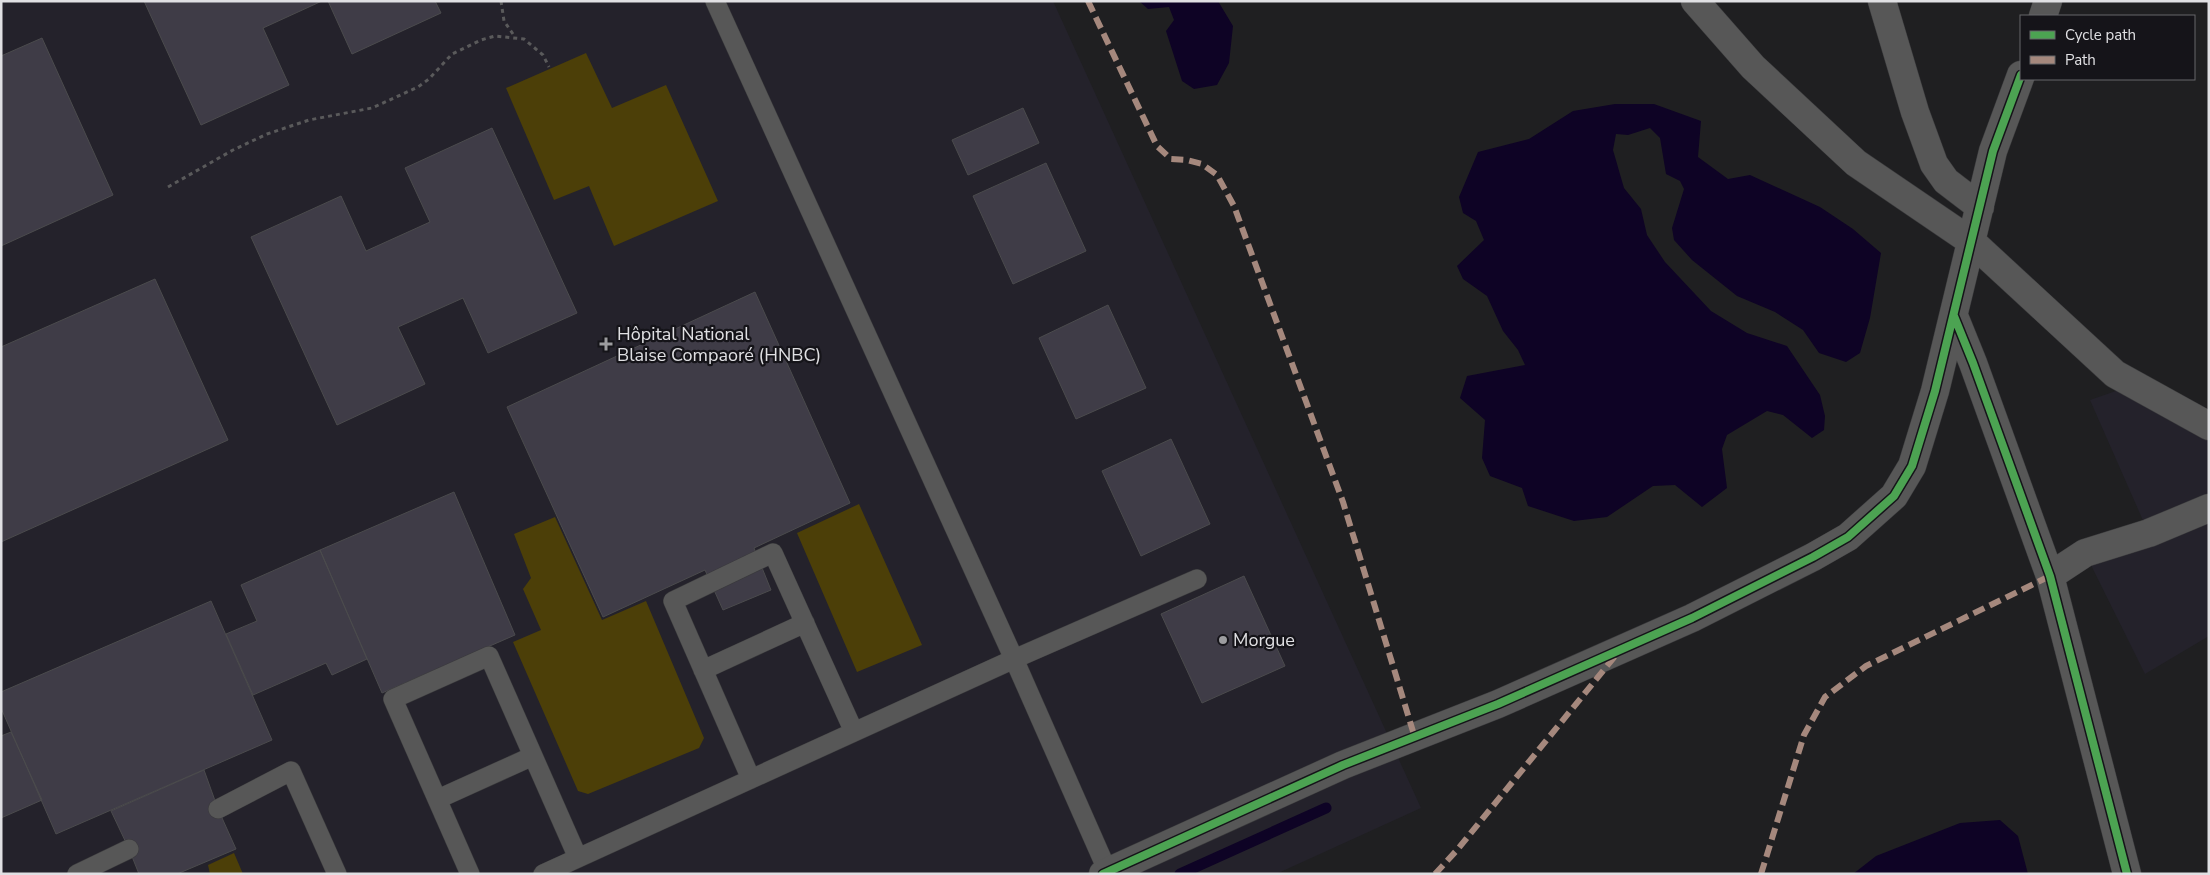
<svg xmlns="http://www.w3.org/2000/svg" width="2210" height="875" font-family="'Nunito Sans',sans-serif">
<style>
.built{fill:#24222b}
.green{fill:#4c3f08}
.water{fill:#0e0325}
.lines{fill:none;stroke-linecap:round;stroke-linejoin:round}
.stream{stroke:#0e0325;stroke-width:11}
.building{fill:#3f3c47;stroke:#4b4b4d}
.lane-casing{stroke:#3a3a3c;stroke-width:20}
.street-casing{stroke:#3a3a3c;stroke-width:29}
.path{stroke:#5a5a5b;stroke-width:3;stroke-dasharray:4 4;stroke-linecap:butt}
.lane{stroke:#575757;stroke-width:19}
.street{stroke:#575757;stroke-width:28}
.quiet{stroke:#a5887d;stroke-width:6;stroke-dasharray:12 6;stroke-linecap:butt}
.cycleway-casing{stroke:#151419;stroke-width:11}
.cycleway{stroke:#4ca352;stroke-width:8}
.poi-dot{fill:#9c9c9f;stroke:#151419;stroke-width:2}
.labels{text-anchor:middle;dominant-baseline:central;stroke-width:4.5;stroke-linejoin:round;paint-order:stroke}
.poi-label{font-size:18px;fill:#e0e0e3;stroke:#151419;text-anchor:start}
</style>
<rect width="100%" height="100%" fill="#1f1f21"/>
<path class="built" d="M1 1H1053L1421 808 1276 874H1Z
M2133 385 2209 427V636L2145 674 2085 553 2145 525 2090 400Z"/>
<path class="green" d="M586 53 612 108 666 85 718 201 614 246 589 186 554 200 506 88Z
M859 504 922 645 857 672 797 533Z
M555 517 602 620 646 601 704 738 699 748 588 794 578 791 513 642 541 630 523 589 531 578 514 534Z
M234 853 243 874H210L208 865Z"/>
<path class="water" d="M1139 1H1218L1233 26 1229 63 1217 85 1194 89 1182 81 1166 31 1174 20 1169 7 1148 9Z
M1615 104H1654L1701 121 1698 157 1728 179 1750 175 1820 207 1853 229 1881 253 1870 318 1860 353 1846 362 1819 353 1803 330 1775 312 1737 296 1692 260 1674 240 1672 228 1684 189 1680 181 1666 174 1660 138 1650 128 1628 135 1616 134 1613 150 1624 188 1641 209 1647 235 1665 262 1711 311 1747 333 1787 346 1820 395 1825 416 1824 430 1812 438 1783 415 1767 411 1727 435 1722 449 1727 488 1702 507 1675 485 1653 486 1607 517 1574 521 1528 506 1522 488 1490 476 1482 458 1485 420 1460 398 1467 376 1525 365 1518 350 1503 331 1487 296 1463 279 1457 266 1484 240 1476 221 1463 213 1459 197 1478 152 1529 139 1573 111Z
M2000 820 2018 836 2028 874H1853L1876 856 1960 823Z"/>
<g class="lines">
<path class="stream" d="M1180 874 1326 808"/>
</g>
<path class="building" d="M144 1H322L263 28 289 85 201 125Z
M328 1H435L441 13 352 54Z
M42 38 113 195 1 246V56Z
M1023 108 1039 143 968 175 952 140Z
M492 128 577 313 488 353 463 298 398 327 425 384 337 425 251 237 341 196 366 251 430 222 405 168Z
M1046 163 1086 251 1013 284 973 196Z
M155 279 228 440 1 542V347Z
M755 292 850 503 754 548 771 590 723 610 705 570 603 617 507 407Z
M1108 305 1146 388 1076 419 1039 338Z
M1171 439 1210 524 1141 556 1102 471Z
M454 492 515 635 382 693 320 550Z
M320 550 367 659 332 675 326 663 253 695 226 634 257 621 241 585Z
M1244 576 1285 666 1202 703 1161 614Z
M211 601 272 740 56 834 1 708V692Z
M11 732 42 800 1 818V736Z
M204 770 218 809 236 849 177 874H139L129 849 111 811Z"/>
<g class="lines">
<defs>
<path id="lane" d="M715 1 1014 659 1108 872
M703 670 805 623
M751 779 673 601 773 553 854 732
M438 799 533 756
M218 809 291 771 337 874
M77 874 129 849
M470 874 393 699 489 656 578 858
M543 874 1014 659 1197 579"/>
<path id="street" d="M1695 1 1753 67 1856 163 1972 242 2115 374 2209 426
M1882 1 1915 112 1934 164 1946 181 1980 207
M2043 16 2048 1
M1954 316 1973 363 2050 576 2127 874
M2050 576 2085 553 2149 533 2209 508
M1103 874 1343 765 1498 704 1692 618 1813 557 1848 537 1894 496 1912 466 1935 391 1993 151 2021 75"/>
</defs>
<use href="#lane" class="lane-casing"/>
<use href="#street" class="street-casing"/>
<path class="path" d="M501 1 504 21 515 37
M168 187 233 150 267 134 309 120 372 108 418 87 429 79 452 54 481 40 495 36 524 39 543 55 549 67"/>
<use href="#lane" class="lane"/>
<use href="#street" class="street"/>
<path class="quiet" d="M1088 1 1157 146 1171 159 1187 160 1202 164 1217 175 1234 206 1343 502 1415 738
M1435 874 1457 850 1616 655
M1761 874 1804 735 1825 697 1866 666 2050 576"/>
<defs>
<path id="cycleway" d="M1954 316 1973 363 2050 576 2127 874
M1103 874 1343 765 1498 704 1692 618 1813 557 1848 537 1894 496 1912 466 1935 391 1993 151 2021 75"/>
</defs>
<use href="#cycleway" class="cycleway-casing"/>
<use href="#cycleway" class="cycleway"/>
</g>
<g class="poi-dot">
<path d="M603.5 336.5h5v5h5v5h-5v5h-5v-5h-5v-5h5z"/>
<circle cx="1223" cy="640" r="5"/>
</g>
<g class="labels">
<g class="poi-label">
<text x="617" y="334">Hôpital National<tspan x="617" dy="21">Blaise Compaoré (HNBC)</tspan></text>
<text x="1233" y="640">Morgue</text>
</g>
</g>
<rect width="2210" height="875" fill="none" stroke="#e0e0e3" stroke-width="5"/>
<rect x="2020" y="15" width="175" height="65" fill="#151419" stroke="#66666a"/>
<rect x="2030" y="31" width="25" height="8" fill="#4ca352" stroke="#66666a"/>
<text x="2065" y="40" font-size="15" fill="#e0e0e3">Cycle path</text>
<rect x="2030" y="56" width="25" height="8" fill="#a5887d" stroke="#66666a"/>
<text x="2065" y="65" font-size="15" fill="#e0e0e3">Path</text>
</svg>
